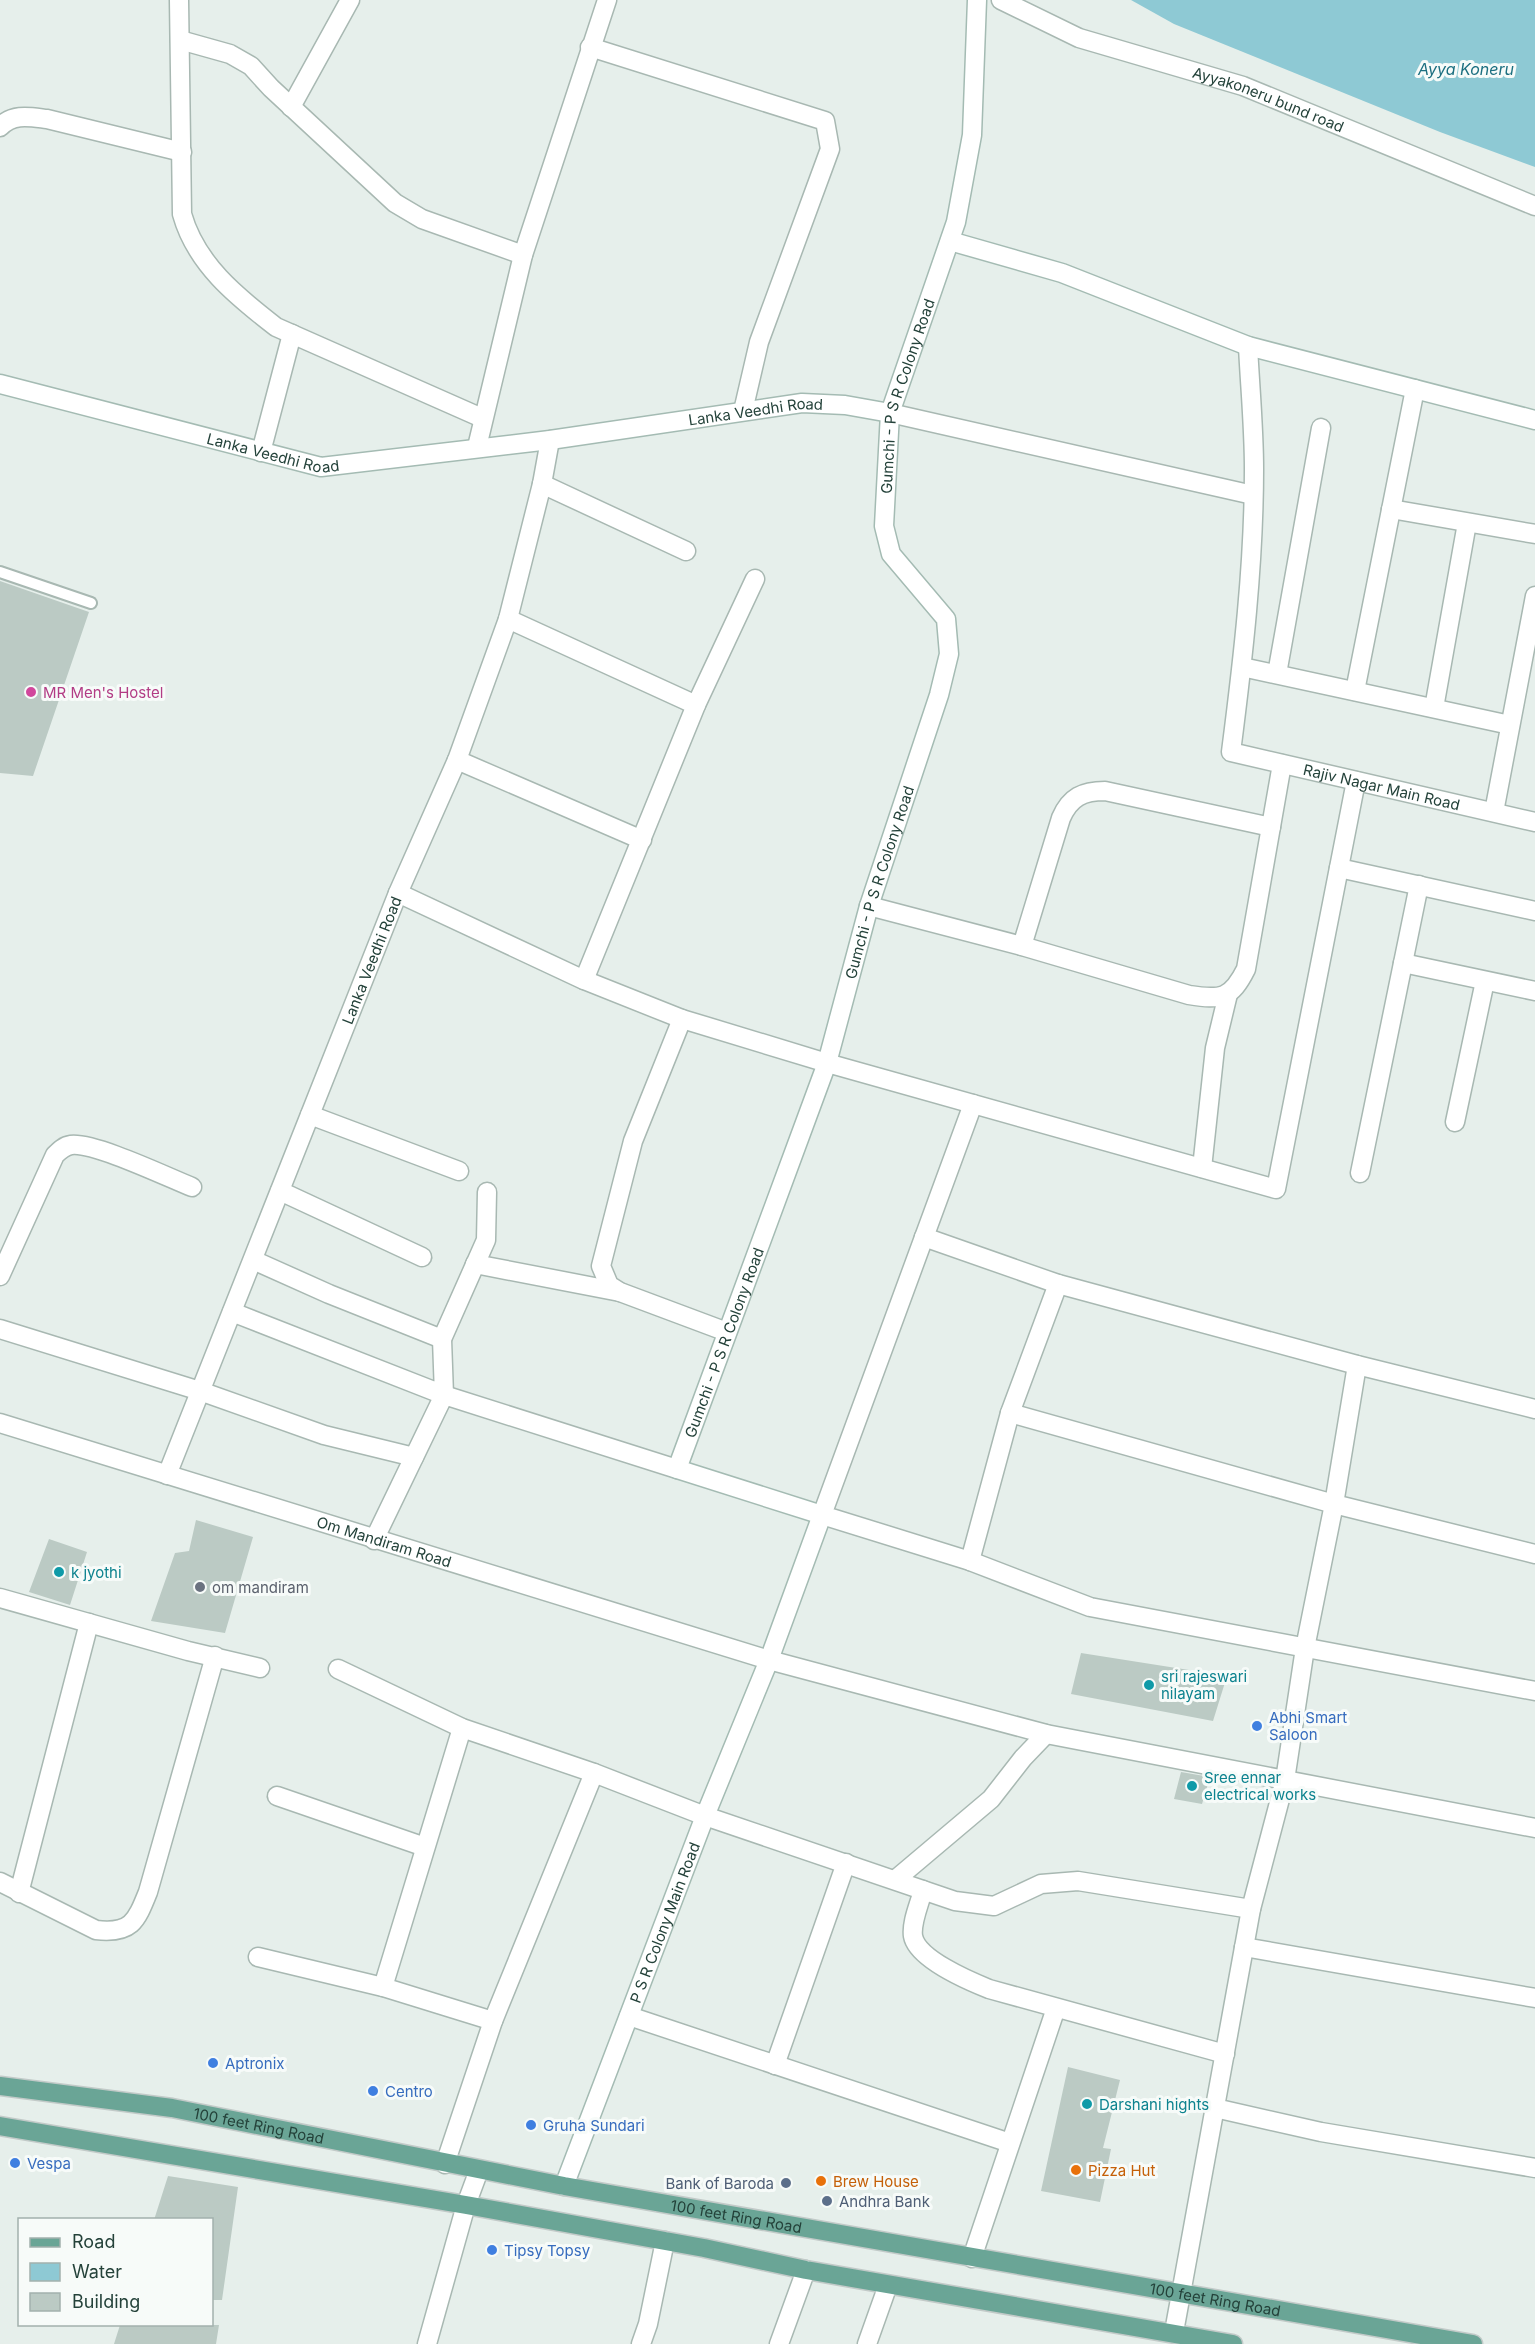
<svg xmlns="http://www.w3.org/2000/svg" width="1535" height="2344" font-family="Inter,sans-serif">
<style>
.water{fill:#8ec9d4}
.building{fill:#bbcac4}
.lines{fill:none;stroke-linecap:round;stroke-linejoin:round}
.lane-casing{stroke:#a8b8b2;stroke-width:14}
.street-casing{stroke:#a8b8b2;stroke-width:21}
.secondary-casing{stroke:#a4bbb3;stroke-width:21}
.primary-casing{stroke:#c2cac8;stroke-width:21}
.lane{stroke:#fff;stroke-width:10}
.street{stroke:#fff;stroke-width:18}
.secondary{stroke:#fff;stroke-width:18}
.primary{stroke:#6aa596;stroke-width:18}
.hotel-dot{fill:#d1479c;stroke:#f7fbf9;stroke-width:2}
.culture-dot{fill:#0f9aa8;stroke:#f7fbf9;stroke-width:2}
.worship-dot{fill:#6b7280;stroke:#f7fbf9;stroke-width:2}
.shop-dot{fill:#3f7fe0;stroke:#f7fbf9;stroke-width:2}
.food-dot{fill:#e8710a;stroke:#f7fbf9;stroke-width:2}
.service-dot{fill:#5c6f8a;stroke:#f7fbf9;stroke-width:2}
.labels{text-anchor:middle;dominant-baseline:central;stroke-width:6;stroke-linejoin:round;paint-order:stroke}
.street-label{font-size:15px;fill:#24423a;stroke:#f7fbf9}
.hotel-label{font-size:15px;fill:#b23c85;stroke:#f7fbf9;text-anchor:start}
.culture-label{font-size:15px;fill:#0d838f;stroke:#f7fbf9;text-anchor:start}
.worship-label{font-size:15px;fill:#5b616d;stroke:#f7fbf9;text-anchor:start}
.shop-label{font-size:15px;fill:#366cbe;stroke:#f7fbf9;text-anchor:start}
.food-label{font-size:15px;fill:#c56008;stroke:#f7fbf9;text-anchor:start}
.service-label{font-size:15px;fill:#4e5e75;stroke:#f7fbf9;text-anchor:end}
.water-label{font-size:16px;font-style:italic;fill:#1c6f80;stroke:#f7fbf9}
</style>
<rect width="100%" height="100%" fill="#e6efeb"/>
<path class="water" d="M1131 0H1535V167L1440 132 1174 24Z"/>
<path class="building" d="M0 581 89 612 33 776 0 773Z
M196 1520 253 1537 225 1633 151 1621 175 1553 189 1551Z
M49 1539 87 1552 70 1605 29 1592Z
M1081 1653 1227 1676 1213 1721 1071 1694Z
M1181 1772 1210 1777 1202 1804 1174 1799Z
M1068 2067 1120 2080 1103 2148 1111 2149 1100 2202 1041 2191Z
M168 2176 238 2187 222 2300H212V2220H154Z
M120 2325H219L216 2344H114Z"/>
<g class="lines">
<defs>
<path id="lane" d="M0 572 91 603"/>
<g id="street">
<path d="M179 0 182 214C196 264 236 296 276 327L482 418"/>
<path id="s1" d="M1001 0 1079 38 1243 86 1535 206"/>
<path d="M180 40 230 54 251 66 271 88 395 203 422 219 523 255"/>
<path d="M590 47 825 121 830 149 759 342 743 411"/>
<path d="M291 107 350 0"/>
<path d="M0 127C13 113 30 117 47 119L182 152"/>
<path id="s2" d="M1248 346C1250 387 1254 428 1254 469 1254 564 1243 659 1231 752L1535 822"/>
<path d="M890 413 1253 495"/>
<path d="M477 447 523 255 607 0"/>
<path d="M261 452 292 334"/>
<path d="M542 484 686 551"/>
<path d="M1391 509 1535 534"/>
<path d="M508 619 696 705"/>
<path d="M1242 667 1510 725"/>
<path d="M1277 674 1321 428"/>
<path d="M1355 691 1415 389"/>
<path d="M1434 708 1467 523"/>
<path d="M457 760 642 840"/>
<path d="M1494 812 1535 596"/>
<path d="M1339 868 1535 911"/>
<path d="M398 893 584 980 682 1019 827 1063 1276 1189 1356 781"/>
<path d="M869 906 1022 946 1189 995C1221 1000 1231 999 1246 969L1282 764"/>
<path d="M1022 946 1061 818C1070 797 1083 791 1105 791L1271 827"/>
<path d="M1403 963 1535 991"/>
<path d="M584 980 696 705 755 579"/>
<path d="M682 1019 633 1141 601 1266 609 1285 620 1292 727 1332"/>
<path d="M973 1104 822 1515 970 1561 1090 1607 1535 1691"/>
<path d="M310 1115 459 1171"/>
<path d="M1455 1122 1485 981"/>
<path d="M1202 1168 1215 1048 1228 994"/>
<path d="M1360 1173 1419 885"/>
<path d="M280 1191 422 1257"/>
<path d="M924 1237 1058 1284 1357 1365 1535 1409"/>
<path d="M253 1260 329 1294 442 1339"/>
<path d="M475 1264 620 1292"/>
<path d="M0 1276 55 1155C60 1150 64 1146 71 1145 94 1142 167 1177 192 1187"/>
<path d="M232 1312 444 1395 442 1339 486 1240 487 1192"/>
<path d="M0 1329 200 1391 324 1435 414 1457"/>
<path d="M1010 1413 1334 1504 1535 1554"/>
<path id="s3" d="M0 1423 769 1660 1046 1734 1535 1828"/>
<path id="s4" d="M167 1475 398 893 457 760 508 619 542 484 550 440"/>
<path d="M374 1540 444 1395 677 1469"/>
<path d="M970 1561 1010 1413 1058 1284"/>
<path d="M0 1598 188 1651 260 1668"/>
<path d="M338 1669 462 1728 594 1773 705 1816 955 1901 994 1906 1041 1884 1078 1881 1251 1909"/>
<path d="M277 1796 425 1847"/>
<path d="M895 1880 991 1799 1023 1758 1046 1734"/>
<path d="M0 1882 96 1930C131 1934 136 1922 148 1892L215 1656"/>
<path d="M923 1890C920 1903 911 1922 913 1936 917 1959 969 1981 989 1989L1225 2054"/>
<path d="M19 1893 89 1623"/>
<path d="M1244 1947 1535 1998"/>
<path d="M258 1957 383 1987 493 2021"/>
<path d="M383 1987 462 1728"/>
<path d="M629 2016 1010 2143"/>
<path d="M775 2065 846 1863"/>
<path d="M1215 2108 1321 2132 1535 2168"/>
<path d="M445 2164 493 2021 594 1773"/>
<path d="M972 2258 1056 2008"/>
<path d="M1174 2332 1251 1909 1285 1780 1305 1648 1334 1504 1357 1365"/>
<path d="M427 2344 466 2205 479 2170"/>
<path d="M641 2344 648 2324 665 2241"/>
<path d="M779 2344 806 2270"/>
<path d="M867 2344 888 2285"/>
</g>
<g id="secondary">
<path d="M950 241 1062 273 1248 346 1535 420"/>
<path id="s5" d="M0 384 321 467 550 440 802 403 845 405 890 413"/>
<path id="s6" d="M564 2186 705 1816 769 1660 822 1515 677 1469 827 1063 869 906 939 695 949 654 946 619 891 554 884 526 890 413 956 222 972 135 977 0"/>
</g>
<g id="primary">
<path id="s7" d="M0 2086 172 2108 564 2186 1473 2344"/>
<path d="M0 2126 466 2205 704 2248 806 2270 1233 2344"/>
</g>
</defs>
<use href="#lane" class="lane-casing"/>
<use href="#street" class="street-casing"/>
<use href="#secondary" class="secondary-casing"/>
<use href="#primary" class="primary-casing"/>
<use href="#lane" class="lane"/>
<use href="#street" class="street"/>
<use href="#secondary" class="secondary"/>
<use href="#primary" class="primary"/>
</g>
<circle class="hotel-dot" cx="31" cy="692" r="6"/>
<g class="culture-dot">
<circle cx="59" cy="1572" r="6"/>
<circle cx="1149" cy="1685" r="6"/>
<circle cx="1192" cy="1786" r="6"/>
<circle cx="1087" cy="2104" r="6"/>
</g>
<circle class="worship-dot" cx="200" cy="1587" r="6"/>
<g class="shop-dot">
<circle cx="1257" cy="1726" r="6"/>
<circle cx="213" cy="2063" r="6"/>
<circle cx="373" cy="2091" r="6"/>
<circle cx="531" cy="2125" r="6"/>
<circle cx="15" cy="2163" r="6"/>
<circle cx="492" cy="2250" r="6"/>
</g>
<g class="food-dot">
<circle cx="1076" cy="2170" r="6"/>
<circle cx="821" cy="2181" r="6"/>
</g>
<g class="service-dot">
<circle cx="786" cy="2183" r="6"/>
<circle cx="827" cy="2201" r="6"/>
</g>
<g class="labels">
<g class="street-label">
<text stroke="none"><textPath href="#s1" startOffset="286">Ayyakoneru bund road</textPath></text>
<text stroke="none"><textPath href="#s6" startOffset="2013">Gumchi - P S R Colony Road</textPath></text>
<text stroke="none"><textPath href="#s5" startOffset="770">Lanka Veedhi Road</textPath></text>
<text stroke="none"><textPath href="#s5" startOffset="282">Lanka Veedhi Road</textPath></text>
<text stroke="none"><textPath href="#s2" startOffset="562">Rajiv Nagar Main Road</textPath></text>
<text stroke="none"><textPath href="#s6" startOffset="1492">Gumchi - P S R Colony Road</textPath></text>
<text stroke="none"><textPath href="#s4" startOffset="554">Lanka Veedhi Road</textPath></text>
<text stroke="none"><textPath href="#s6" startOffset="1006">Gumchi - P S R Colony Road</textPath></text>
<text stroke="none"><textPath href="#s3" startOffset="402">Om Mandiram Road</textPath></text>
<text stroke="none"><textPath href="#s6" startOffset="282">P S R Colony Main Road</textPath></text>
<text stroke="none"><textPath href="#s7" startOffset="262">100 feet Ring Road</textPath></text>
<text stroke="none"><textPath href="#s7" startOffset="748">100 feet Ring Road</textPath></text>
<text stroke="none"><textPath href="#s7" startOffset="1234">100 feet Ring Road</textPath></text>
</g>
<g class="hotel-label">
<text x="43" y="692">MR Men's Hostel</text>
</g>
<g class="culture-label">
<text x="71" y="1572">k jyothi</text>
<text x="1161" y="1676">sri rajeswari<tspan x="1161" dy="17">nilayam</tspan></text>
<text x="1204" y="1777">Sree ennar<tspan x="1204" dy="17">electrical works</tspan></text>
<text x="1099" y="2104">Darshani hights</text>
</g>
<g class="worship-label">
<text x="212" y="1587">om mandiram</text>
</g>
<g class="shop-label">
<text x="1269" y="1717">Abhi Smart<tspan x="1269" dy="17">Saloon</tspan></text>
<text x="225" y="2063">Aptronix</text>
<text x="385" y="2091">Centro</text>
<text x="543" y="2125">Gruha Sundari</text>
<text x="27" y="2163">Vespa</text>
<text x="504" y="2250">Tipsy Topsy</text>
</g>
<g class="food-label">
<text x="1088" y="2170">Pizza Hut</text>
<text x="833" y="2181">Brew House</text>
</g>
<g class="service-label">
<text x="774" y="2183">Bank of Baroda</text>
<text x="839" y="2201" text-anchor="start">Andhra Bank</text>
</g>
<g class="water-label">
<text x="1466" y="69">Ayya Koneru</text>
</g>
</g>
<rect x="18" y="2218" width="195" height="108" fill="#f7fbf9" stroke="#a3b1ad" stroke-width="1.5"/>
<rect x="30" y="2238" width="30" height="9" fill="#6aa596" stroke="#a3b1ad" stroke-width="1.5"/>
<text x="72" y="2248" font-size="18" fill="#24423a">Road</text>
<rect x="30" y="2263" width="30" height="18" fill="#8ec9d4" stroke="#a3b1ad" stroke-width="1.5"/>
<text x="72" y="2278" font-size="18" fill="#24423a">Water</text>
<rect x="30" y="2293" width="30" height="18" fill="#bbcac4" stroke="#a3b1ad" stroke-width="1.5"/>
<text x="72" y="2308" font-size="18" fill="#24423a">Building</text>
</svg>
